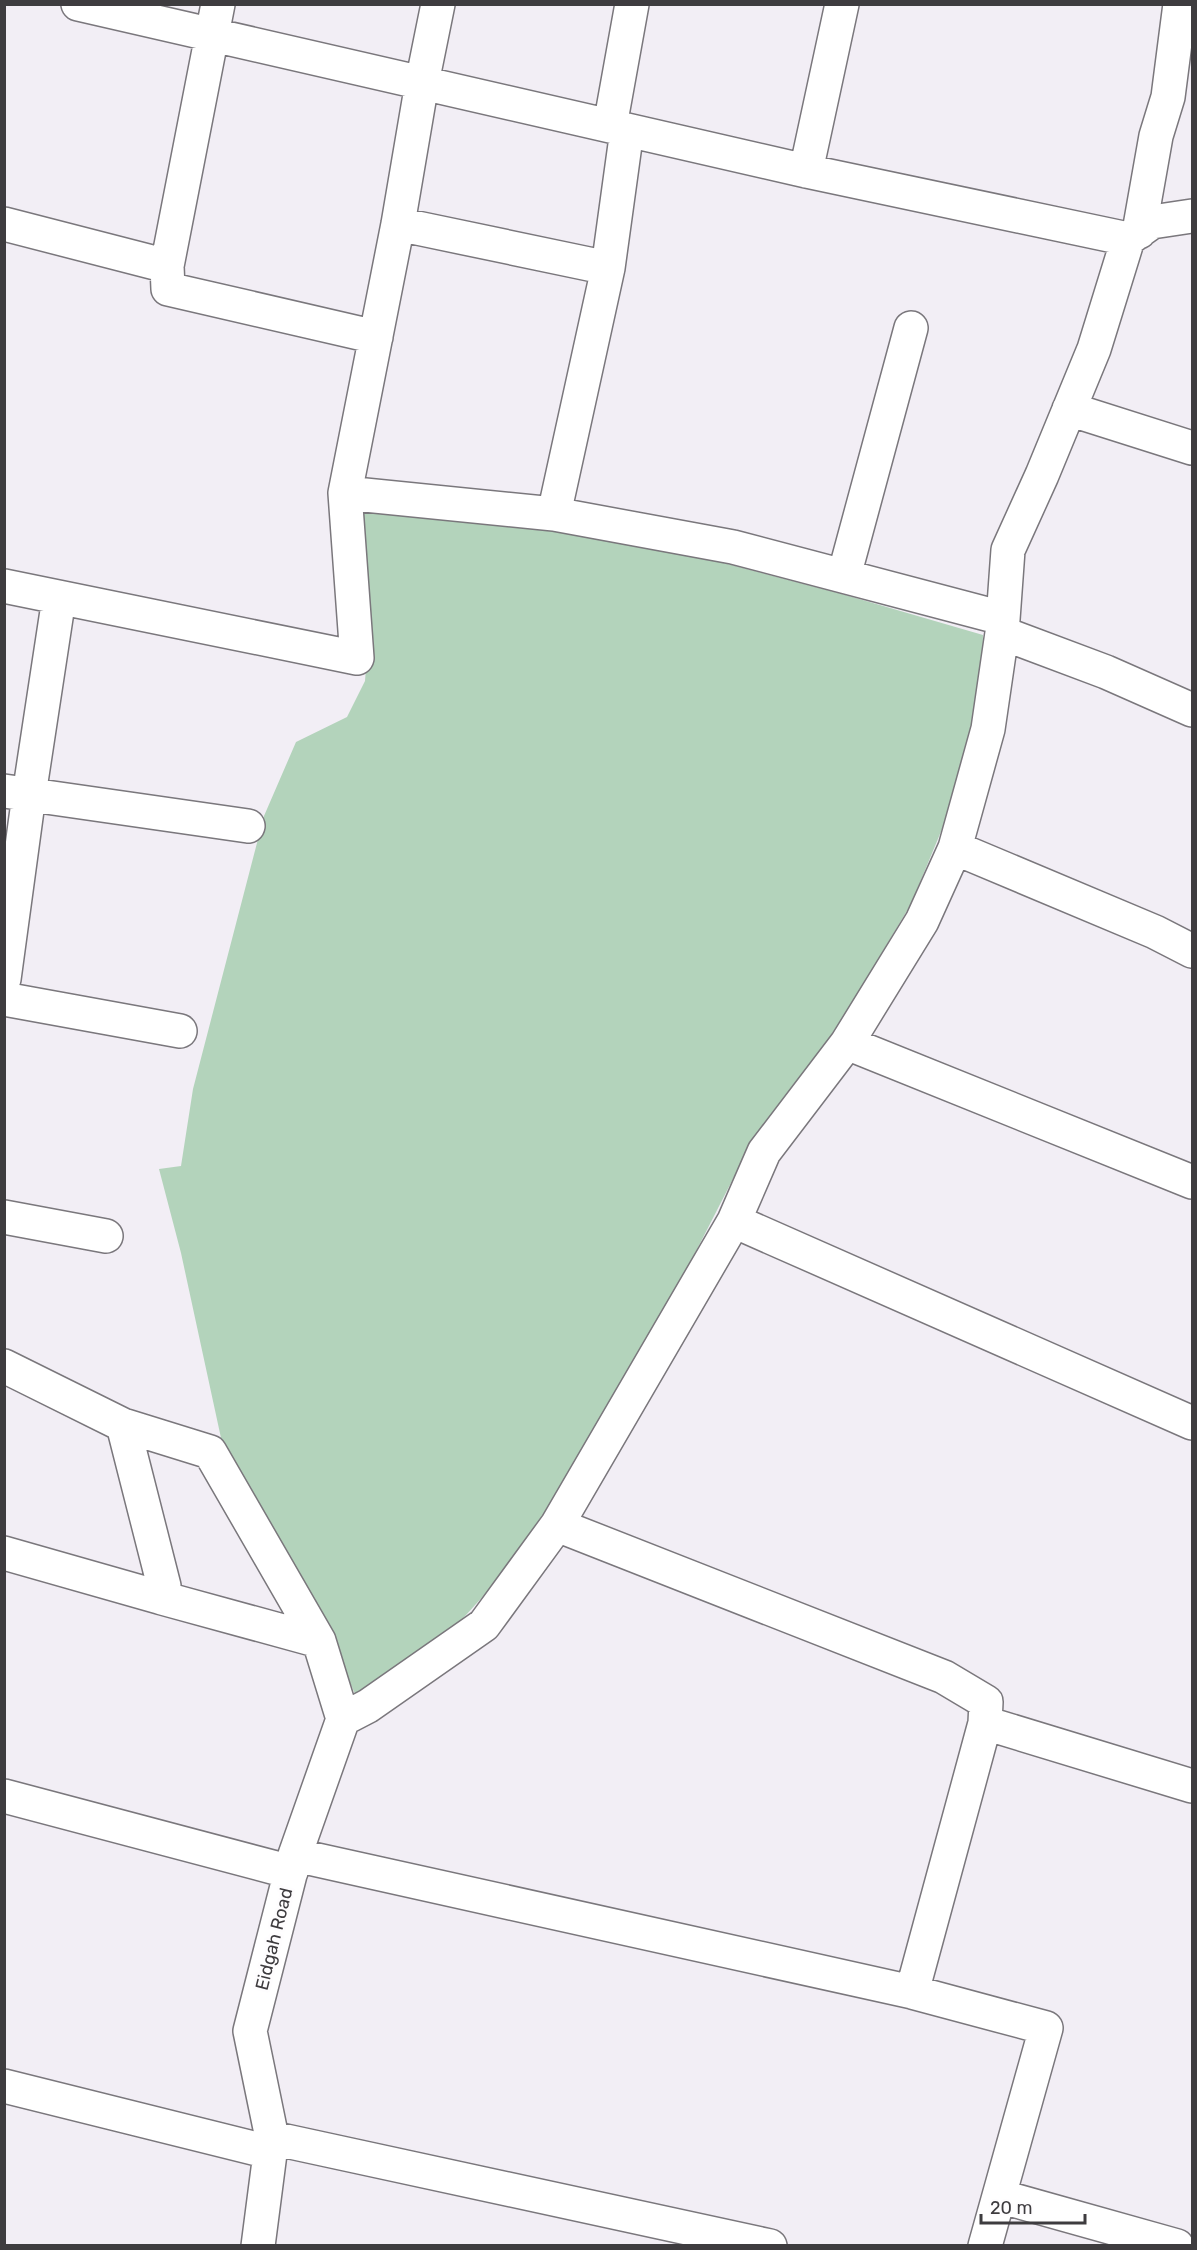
<svg xmlns="http://www.w3.org/2000/svg" width="1197" height="2250" font-family="Rubik,sans-serif">
<style>
.green{fill:#b3d3bb}
.lines{fill:none;stroke-linecap:round;stroke-linejoin:round}
.street-casing{stroke:#7a777c;stroke-width:36}
.street{stroke:#fff;stroke-width:33}
.labels{text-anchor:middle;dominant-baseline:central;stroke-width:6;stroke-linejoin:round;paint-order:stroke}
.street-label{font-size:18px;fill:#3e3c3f;stroke:#fefdfe}
</style>
<rect width="100%" height="100%" fill="#f2eef5"/>
<path class="green" d="M380 512 632 539 842 594 983 635 982 699 959 788 911 904 849 1008 783 1108 737 1171 645 1351 540 1526 486 1593 446 1637 355 1694 325 1625 221 1438 181 1253 159 1169 181 1166 193 1089 264 816 296 742 347 717 365 681 369 629 358 514Z"/>
<g class="lines">
<defs>
<path id="street" d="M78 4 806 171 1128 239
M218 4 167 266 168 289 376 337
M610 126 632 4
M806 171 842 4
M4 224 167 266
M398 224 608 268
M1139 232 1156 136 1168 97 1180 4
M1069 409 1192 448
M345 493 554 514 733 547 1002 618
M554 514 608 268 627 130
M844 576 911 328
M4 586 357 658 345 493 398 224 422 83 438 4
M1002 633 1106 672 1192 710
M4 791 248 826
M955 848 1155 932 1192 951
M4 979 29 795 59 598
M4 999 180 1031
M847 1043 1192 1182
M4 1217 106 1236
M734 1221 1192 1423
M4 1366 123 1425 164 1586 162 1598 319 1641
M123 1425 210 1452 319 1641 343 1719 295 1855 250 2031 272 2138 258 2246
M557 1525 944 1677 986 1702 985 1723 912 1992
M4 1553 162 1598
M343 1719 368 1706 484 1625 557 1525 734 1221 764 1152 847 1043 922 921 955 848 988 729 1002 633 1008 550 1042 475 1094 349 1128 239 1152 222 1192 216
M985 1723 1192 1786
M4 1796 291 1872
M295 1855 912 1992 1046 2028 985 2246
M4 2086 269 2152
M272 2138 770 2246
M999 2196 1177 2246"/>
</defs>
<use href="#street" class="street-casing"/>
<use href="#street" class="street"/>
</g>
<g class="labels">
<g class="street-label">
<text transform="translate(274 1939) rotate(-76)">Eidgah Road</text>
</g>
</g>
<rect width="1197" height="2250" fill="none" stroke="#3e3c3f" stroke-width="12"/>
<path d="M981 2214v9h104v-9" fill="none" stroke="#3e3c3f" stroke-width="3"/>
<text x="990" y="2214" font-size="18" fill="#3e3c3f" stroke="#fefdfe" stroke-width="4.5" paint-order="stroke">20 m</text>
</svg>
